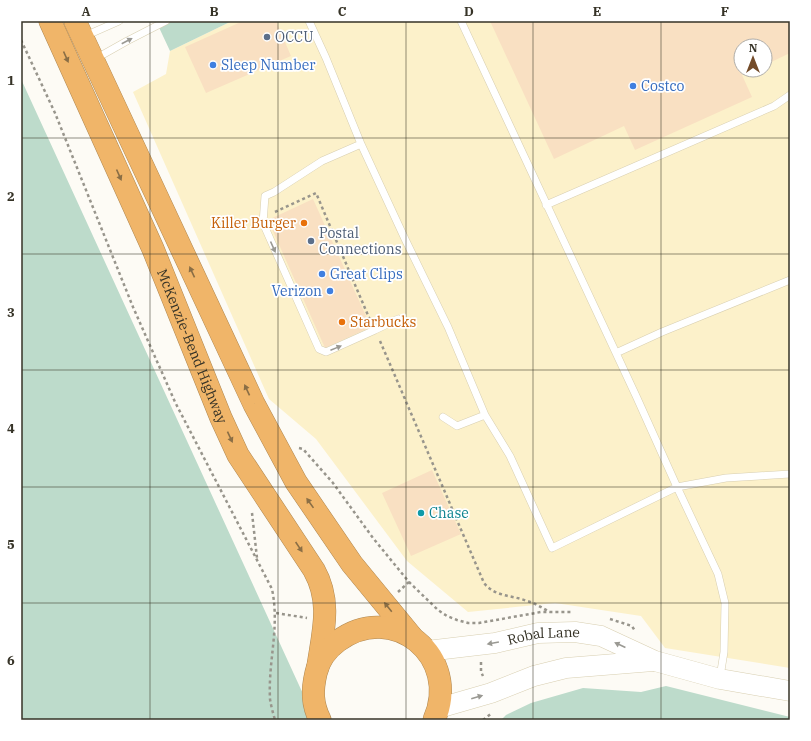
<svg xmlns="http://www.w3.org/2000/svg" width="811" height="741" font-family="'IBM Plex Serif',serif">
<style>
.built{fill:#fcf1ca;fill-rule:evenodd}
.green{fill:#bddbcb}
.building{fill:#f9e0c2}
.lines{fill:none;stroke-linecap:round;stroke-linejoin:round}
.lane-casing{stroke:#d8cfb1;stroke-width:8}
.secondary-casing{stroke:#d8cfb1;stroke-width:21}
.highway-casing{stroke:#af8852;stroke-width:23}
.path{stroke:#98958c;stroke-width:2.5;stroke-dasharray:3 3;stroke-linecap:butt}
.lane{stroke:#fff;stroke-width:7}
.secondary{stroke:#fff;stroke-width:20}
.highway{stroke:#f0b569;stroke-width:22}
.oneway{fill:#9a9993}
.oneway2{fill:#8a6e45}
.grid{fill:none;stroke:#363327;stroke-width:1;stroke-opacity:0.55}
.service-dot{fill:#5c6f8a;stroke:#fff;stroke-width:1.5}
.shop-dot{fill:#3f7fe0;stroke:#fff;stroke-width:1.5}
.food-dot{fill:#e8710a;stroke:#fff;stroke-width:1.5}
.culture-dot{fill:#0f9aa8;stroke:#fff;stroke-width:1.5}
.labels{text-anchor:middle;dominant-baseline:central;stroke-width:3.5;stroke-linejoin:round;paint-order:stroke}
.service-label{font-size:14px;fill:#4e5e75;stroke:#fff;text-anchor:start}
.shop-label{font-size:14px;fill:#366cbe;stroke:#fff;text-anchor:start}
.food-label{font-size:14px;fill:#c56008;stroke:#fff;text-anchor:end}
.street-label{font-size:14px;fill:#363327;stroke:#fff}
.culture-label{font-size:14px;fill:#0d838f;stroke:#fff;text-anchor:start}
.neatline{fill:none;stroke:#363327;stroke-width:1.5}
.grid-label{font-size:13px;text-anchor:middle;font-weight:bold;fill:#363327}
</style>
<rect width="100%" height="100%" fill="#fdfbf5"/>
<path class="built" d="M232 21H790V668L665 648 641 616 555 603 468 612 407 561 316 439 269 399 133 92 166 74 170 51ZM741 46H765V70H741Z"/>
<path class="green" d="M156 21H232L170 51Z
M21 79 315 720H21Z
M666 686 790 717V720H501L506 715 531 703 583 688 641 692Z"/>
<path class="building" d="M243 21H276L291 56 206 93 185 47Z
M490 21H790V53L765 65V46H741V70H754L742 75 752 97 635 150 624 126 554 159Z
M313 199 371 327 325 348 268 220Z
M432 470 461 534 411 556 382 493Z"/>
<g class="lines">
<defs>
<path id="lane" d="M309 21 326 58 361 144 405 239 448 327 485 415 510 456 552 548 677 487 726 478 790 474
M461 21 616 353 662 332 790 280
M85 36 119 21
M95 59 127 41 166 21
M361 144 322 161 274 192 265 196 263 223 319 349 326 352 375 330 398 319
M546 205 774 106 790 95
M616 353 637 398 677 487 718 574 725 603 724 652 720 677
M443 417 457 426 485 415"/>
<g id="secondary">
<path id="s1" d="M427 651 495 643 538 633 575 632 601 636 655 661 720 679 790 691"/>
<path d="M439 708 491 693 534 676 566 668 653 661"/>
</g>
<g id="highway">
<path id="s2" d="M50 21 153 249 221 418 238 455 314 570C332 602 323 632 318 666"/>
<path d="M75 21 254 404 296 482 352 564 412 637"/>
<path d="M320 720C312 704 312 690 316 673 319 660 327 649 338 641 393 600 462 657 434 720"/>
</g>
</defs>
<use href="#lane" class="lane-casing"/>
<use href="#secondary" class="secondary-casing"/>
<use href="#highway" class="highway-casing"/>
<path class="path" d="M21 40 55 113 133 307 175 402 272 589C280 628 268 660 270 699 271 706 273 713 275 720
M275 212 316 193 370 320
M380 341 484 583C495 597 512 595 527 601 535 603 542 608 550 612
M299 448 303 449 333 483 373 538 409 582 438 610 447 616 457 620 468 623H479L541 612H572
M252 513 257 558
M398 592 409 582
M276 613 307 618
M610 619 632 626 635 631
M481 662V672L483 676
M483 720 492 713"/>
<use href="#lane" class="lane"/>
<use href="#secondary" class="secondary"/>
<use href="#highway" class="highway"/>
</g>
<defs><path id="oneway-solid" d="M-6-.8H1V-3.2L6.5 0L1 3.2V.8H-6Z"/></defs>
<g class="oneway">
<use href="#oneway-solid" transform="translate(127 41) rotate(-28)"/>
<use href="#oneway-solid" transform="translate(273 247) rotate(66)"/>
<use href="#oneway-solid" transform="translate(336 348) rotate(-22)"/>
<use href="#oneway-solid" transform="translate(493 643) rotate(170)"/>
<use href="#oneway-solid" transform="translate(620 645) rotate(-155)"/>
<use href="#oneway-solid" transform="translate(477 697) rotate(-16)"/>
</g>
<g class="oneway2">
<use href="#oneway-solid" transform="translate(66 57) rotate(66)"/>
<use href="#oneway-solid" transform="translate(119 175) rotate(66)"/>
<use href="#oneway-solid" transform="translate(192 272) rotate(-115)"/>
<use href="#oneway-solid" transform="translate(247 390) rotate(-115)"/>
<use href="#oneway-solid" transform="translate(230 437) rotate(65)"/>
<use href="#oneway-solid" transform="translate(310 503) rotate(-125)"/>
<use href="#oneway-solid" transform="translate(299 547) rotate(56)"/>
<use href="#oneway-solid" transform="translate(388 607) rotate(-129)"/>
</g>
<path class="grid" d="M150 21V720M278 21V720M406 21V720M533 21V720M661 21V720M21 138H790M21 254H790M21 370H790M21 487H790M21 603H790"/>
<g class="service-dot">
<circle cx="267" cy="37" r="4"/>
<circle cx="311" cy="241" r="4"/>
</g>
<g class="shop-dot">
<circle cx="213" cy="65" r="4"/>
<circle cx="633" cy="86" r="4"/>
<circle cx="322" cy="274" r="4"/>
<circle cx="330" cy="291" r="4"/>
</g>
<g class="food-dot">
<circle cx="304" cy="223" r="4"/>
<circle cx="342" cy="322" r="4"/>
</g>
<circle class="culture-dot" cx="421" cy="513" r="4"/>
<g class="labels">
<g class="service-label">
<text x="275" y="37">OCCU</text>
<text x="319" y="233">Postal<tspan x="319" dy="16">Connections</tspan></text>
</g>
<g class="shop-label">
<text x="221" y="65">Sleep Number</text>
<text x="641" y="86">Costco</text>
<text x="330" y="274">Great Clips</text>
<text x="322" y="291" text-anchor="end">Verizon</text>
</g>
<g class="food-label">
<text x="296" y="223">Killer Burger</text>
<text x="350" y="322" text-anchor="start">Starbucks</text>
</g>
<g class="street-label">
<text stroke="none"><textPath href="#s2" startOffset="355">McKenzie-Bend Highway</textPath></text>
<text stroke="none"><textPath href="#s1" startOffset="118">Robal Lane</textPath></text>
</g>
<g class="culture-label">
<text x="429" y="513">Chase</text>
</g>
</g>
<rect width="811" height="741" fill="none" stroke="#ffffff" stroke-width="44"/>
<g transform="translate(753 58)"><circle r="19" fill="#ffffff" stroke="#afada9"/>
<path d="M0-3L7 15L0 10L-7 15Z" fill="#734b29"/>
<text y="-6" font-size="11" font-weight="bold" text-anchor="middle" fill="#363327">N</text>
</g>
<rect x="22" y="22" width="767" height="697" class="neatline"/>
<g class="grid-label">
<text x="86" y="16">A</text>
<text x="214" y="16">B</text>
<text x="342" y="16">C</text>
<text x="469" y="16">D</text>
<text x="597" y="16">E</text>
<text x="725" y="16">F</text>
<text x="11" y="85">1</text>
<text x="11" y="201">2</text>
<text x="11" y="317">3</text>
<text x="11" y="433">4</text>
<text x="11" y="549">5</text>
<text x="11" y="665">6</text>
</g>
</svg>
